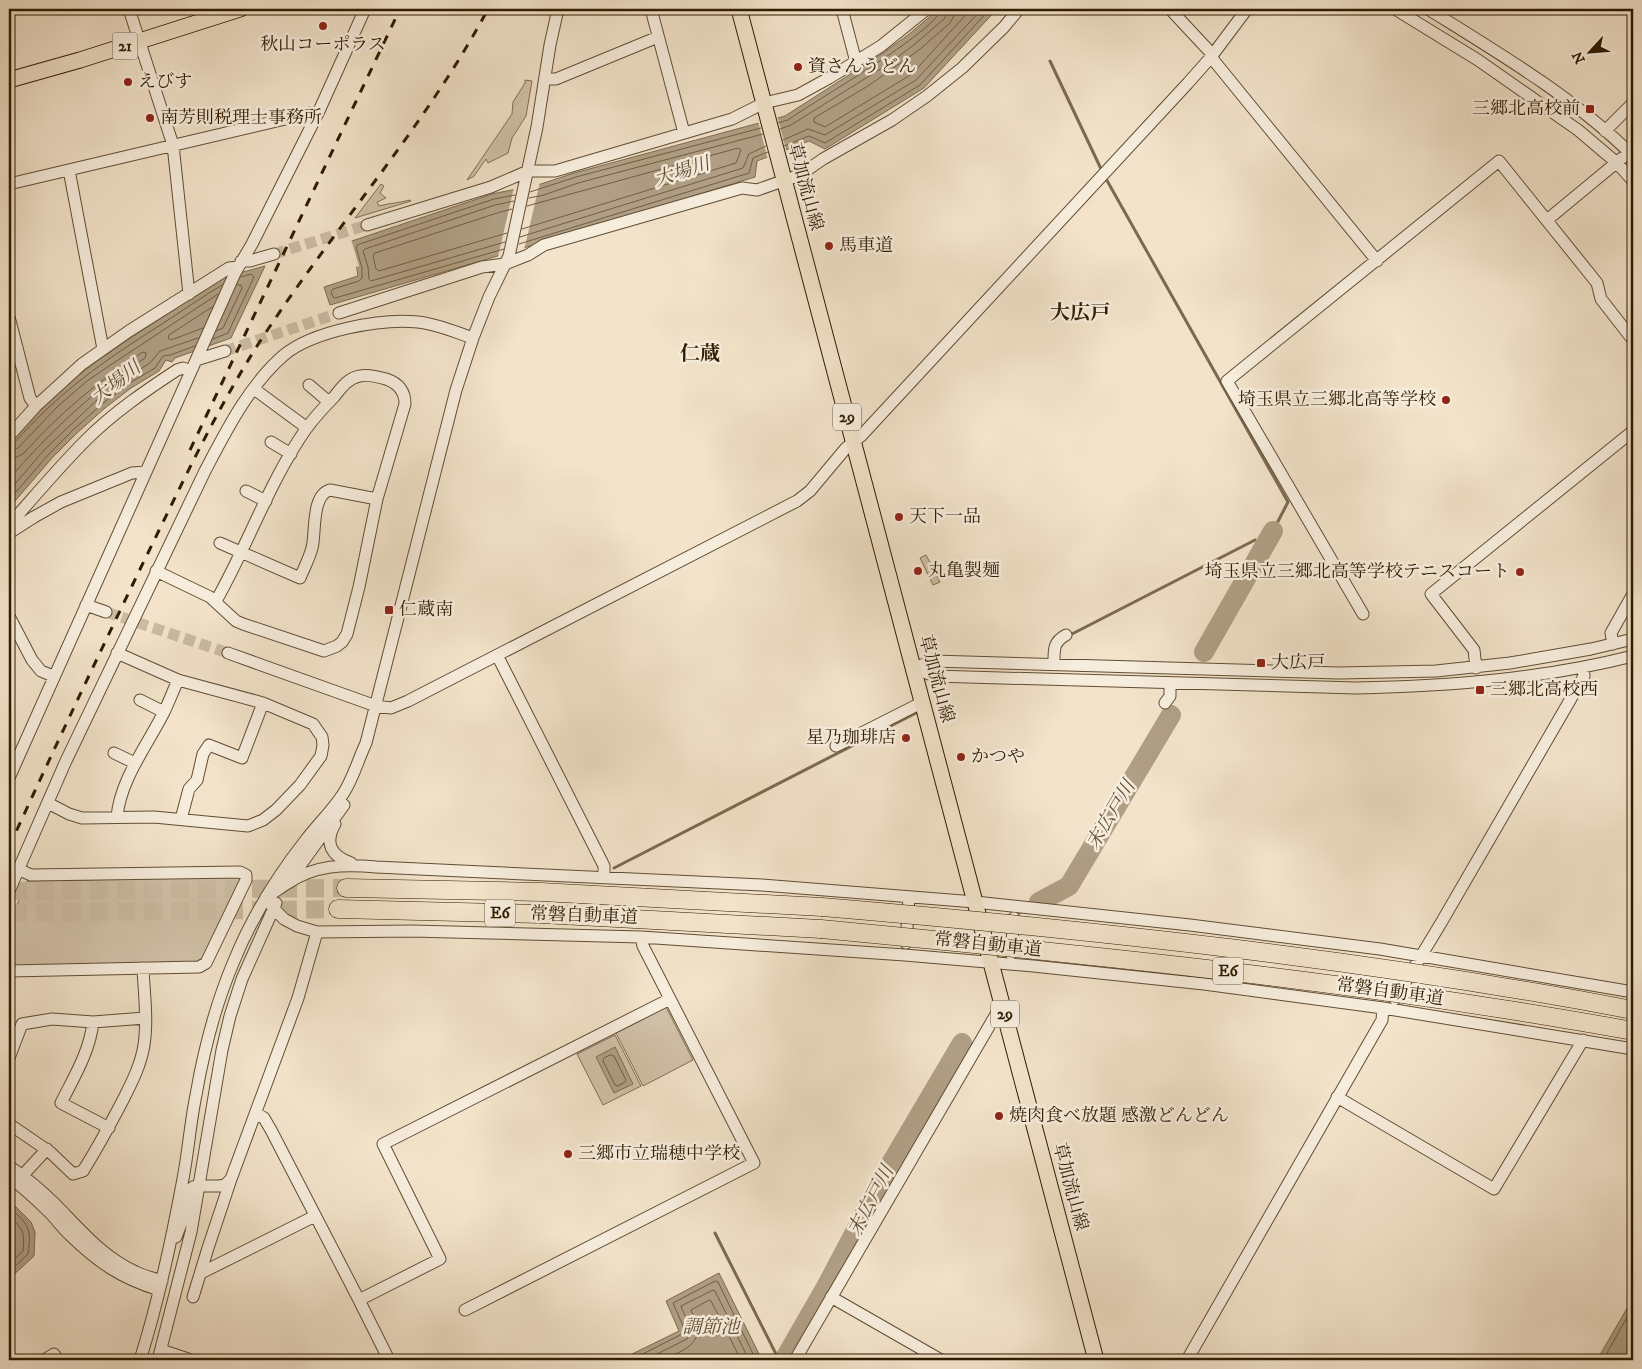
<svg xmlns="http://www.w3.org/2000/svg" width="1642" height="1369" font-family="'IM FELL DW Pica','Noto Serif JP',serif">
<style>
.green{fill:#d1c1a8;stroke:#806e54}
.water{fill:#b09f85;stroke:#7c6a50}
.pier{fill:#f2e3ca}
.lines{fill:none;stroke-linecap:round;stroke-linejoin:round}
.shore{stroke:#705d42;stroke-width:1}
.stream{stroke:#7c6a50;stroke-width:3}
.river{stroke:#b09f85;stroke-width:20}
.minor-tunnel{stroke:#cbbba2;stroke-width:11;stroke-dasharray:11 5.5;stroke-linecap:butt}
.highway-tunnel{stroke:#cbbba2;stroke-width:18;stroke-dasharray:18 9;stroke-linecap:butt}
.minor-casing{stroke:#604d32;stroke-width:13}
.major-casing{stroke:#2f1b00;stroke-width:17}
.highway-casing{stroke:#2f1b00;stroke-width:19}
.minor{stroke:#f7eddd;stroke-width:11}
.major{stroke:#f2e3ca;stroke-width:15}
.highway{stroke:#f2e3ca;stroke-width:18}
.rail{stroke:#2f1b00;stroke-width:3;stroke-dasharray:9 9;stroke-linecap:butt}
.highway-bridge-casing{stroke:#2f1b00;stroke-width:19;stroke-linecap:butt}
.highway-bridge{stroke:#f2e3ca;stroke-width:18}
.poi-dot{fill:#8f2418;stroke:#f7eddd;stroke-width:2}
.labels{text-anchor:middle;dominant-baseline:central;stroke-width:5;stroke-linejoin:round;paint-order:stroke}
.shield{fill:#f7eddd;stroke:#6b5a42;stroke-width:1}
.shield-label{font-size:16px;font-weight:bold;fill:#2f1b00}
.poi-label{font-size:18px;fill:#2f1b00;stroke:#f7eddd;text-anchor:start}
.street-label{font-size:18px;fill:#2f1b00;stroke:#f7eddd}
.water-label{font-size:19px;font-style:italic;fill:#635035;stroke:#f7eddd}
.quarter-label{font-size:20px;font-weight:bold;fill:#2f1b00;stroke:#f7eddd}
</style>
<rect width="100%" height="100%" fill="#f2e3ca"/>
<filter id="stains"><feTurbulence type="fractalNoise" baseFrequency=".004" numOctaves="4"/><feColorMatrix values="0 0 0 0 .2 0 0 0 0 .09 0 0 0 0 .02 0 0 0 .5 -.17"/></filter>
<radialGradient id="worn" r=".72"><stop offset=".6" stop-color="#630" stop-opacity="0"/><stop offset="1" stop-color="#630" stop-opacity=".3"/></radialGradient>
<path class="green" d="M525 80 532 81 526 116 512 138 508 153 488 163 486 159 474 176 467 180 512 114 513 102 525 83Z
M381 184 384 186 380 193 386 198 377 202 379 206C390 203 399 203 410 200L411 201 355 218Z
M926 555 940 582 933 585 920 558Z
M238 877 241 882 203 959 198 962 9 967V924L27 881Z
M666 1007 693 1060 643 1086 616 1033Z
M615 1035 641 1086 603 1105 577 1054Z"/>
<path class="water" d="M939 9H997L924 88 825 149 809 141 757 161 755 177 491 258 330 305 324 287 358 276 357 269 349 242 492 194 541 184 574 173 785 116 883 53 908 35Z
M265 266 231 338 175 358 172 362 166 360 159 371 131 388 105 408 77 433 52 458 9 508V442C63 375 138 335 208 287L225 277Z
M615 1047 633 1084 614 1093 596 1057Z
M9 1200 31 1222 35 1232 34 1256 9 1279Z
M719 1273 762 1360H620L679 1331 666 1301Z
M1633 1298V1360H1597Z"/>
<path class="pier" d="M777 115 787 153 768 160 758 121Z
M540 182 524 250 498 257 514 187Z
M351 239 359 266 354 268 346 242Z"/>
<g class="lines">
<path class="shore" d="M955 9 954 16 950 23 919 50 868 86 814 118V122L825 127 912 74 971 9
M778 123 788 120C811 103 939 30 941 9
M780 129 791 125 890 63 915 44 944 19 947 14 948 9
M783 140 808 129 825 135 916 80 982 9
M784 146 809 136 825 143 920 85 990 9
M530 192 576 177 761 128
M529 198 544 195 578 183 763 134
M522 229 736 163 741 150 738 148 527 206
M507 233 379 271 376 269 373 256 375 253 497 213 512 209
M520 237 743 168 749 154 766 146
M505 242 371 281 369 279 368 267 363 251 365 249 495 205 514 201
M519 244 749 173 753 158 768 152
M504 249 335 298 333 297 331 292 333 289 359 281 362 278V268L356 247 357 245 494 199 515 195
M203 328 171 340 168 338 169 335 212 307
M216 331 223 328 242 288 241 285H237
M213 339 228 333 254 277 251 274 241 277
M9 445 14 443C59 392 105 360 162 324 182 311 202 297 222 285
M9 451 18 448 58 406 87 381 109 366 218 294
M9 458 17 457 24 453C59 414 98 381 143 352L146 353 145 358C92 391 49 433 9 479
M9 491 44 450 98 399 125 379 150 363 160 351 198 338
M9 500 48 455 74 429 102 404 128 384 155 368 163 356 170 355 195 346
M611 1055 614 1056 626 1080 625 1082 618 1086 615 1085 603 1061 604 1058Z
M9 1207C28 1224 32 1228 28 1254L9 1272
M9 1215C23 1230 25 1230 23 1251L9 1264
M631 1360 682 1334 684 1328 673 1303 715 1281 718 1282 756 1360
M645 1360 687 1339C695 1327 684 1317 681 1306L713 1290 715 1291 749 1360
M662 1360C675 1354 699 1347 698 1328 697 1322 693 1316 691 1310L709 1300 711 1301 741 1360
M1603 1360 1633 1307"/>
<path class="stream" d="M1050 61 1102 171
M1105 177 1288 502 1273 531
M1070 635 1255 540
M614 868 916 713
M715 1233 779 1360"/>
<path class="river" d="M1204 652 1273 531
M1039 902 1069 886 1171 715
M784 1360 826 1287 893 1160 962 1043"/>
<path class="minor-tunnel" d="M274 254 367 225
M225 351 339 313
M106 612 228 653"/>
<path class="highway-tunnel" d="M9 891 346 888
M9 913 338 909"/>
<defs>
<path id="minor" d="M129 9 173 145 189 294
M651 9 684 133
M842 9 856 62
M1170 9 1212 54
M1395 9 1478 60 1578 130 1617 163 1633 181
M1428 9C1497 52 1575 98 1633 156
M1211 57 1377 261
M545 79H556L658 37
M1605 131 1633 103
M69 170 103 349
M9 184 319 111
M1547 220 1622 158
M367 225 491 187 528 171H555L732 119 764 103 798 95 829 78 881 46 927 9
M241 261H250L274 254
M339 313 482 267 505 264 528 255 544 245 742 188 757 190 800 175 823 159 892 120 927 96 962 68 1004 27 1019 9
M9 317 30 398 36 406
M196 360 225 351
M309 385 329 402
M254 389 307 428
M9 436 36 406 82 364 129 331 229 268 238 267
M271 442 291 454
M246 491 266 501
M9 525C34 497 59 467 86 440 113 413 145 391 177 370L183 368 191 371
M9 533 34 517 61 502 132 473 146 472
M220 543 300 578C304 568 309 559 312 548 316 534 311 495 330 490L377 499
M156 571 210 597 236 621 243 624 324 651 337 646 342 642 347 634 359 587 377 499 405 404C405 391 398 383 386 379 379 377 368 374 360 376 348 378 341 388 334 397 324 407 314 418 306 429 269 482 248 545 216 601
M86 605 106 612
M1363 614 1227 381 1499 161 1597 283 1601 299 1633 340
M9 616 32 660 41 671 53 676
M1613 644 1611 633 1633 594
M228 653 376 706 391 708 408 701 797 501 810 491 846 448 861 436 1188 83 1211 57 1247 9
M497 655 604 866V876
M1054 664C1054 650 1053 642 1066 635
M914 668 934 676 1356 688C1450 686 1542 679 1633 656
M914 668 933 661 1339 673 1436 671 1510 663 1591 649 1633 639
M1476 668 1474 650 1431 594 1633 431
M140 700 164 712
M1165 703 1170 696V683
M836 746 923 702
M114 753 135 763
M9 778 235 273 252 244 319 111 365 9
M48 803 69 814 82 818 154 817 248 826 263 820 276 810 300 785 321 756 323 745 322 737 313 724 263 703 178 680 117 653
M117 817C120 780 148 744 164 712 169 702 173 691 178 680
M181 819 189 789 197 780 203 754 209 745 242 758 263 703
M335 824C324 843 331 856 351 863
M289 881 344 805
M9 891 65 763 205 471C226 431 249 385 284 355 313 331 381 318 418 322 437 324 455 332 473 338
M268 896C275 892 281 887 288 883 315 865 344 864 376 867L762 885 975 902 1190 925 1380 949 1633 992
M266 897 273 908 284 919 297 926 317 932 412 931 641 937 905 955 1033 966 1204 984 1383 1008 1633 1049
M906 943 909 897
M1011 954 1014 918
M9 971 199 967 206 963 246 880V875L240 872 31 875 18 869
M1395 999 1441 923 1584 676 1583 668
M93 1022C90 1051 74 1077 61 1103L109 1128
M9 1058 22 1024 52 1019 93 1022 145 1018
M1337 1097 1494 1189 1583 1040
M256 1113 264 1118 271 1130 359 1300 440 1259 383 1144 670 999
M9 1124 50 1152 73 1174 83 1171C98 1147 111 1123 124 1098 133 1080 141 1064 144 1045 148 1020 144 993 143 968
M9 1166C25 1177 40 1189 54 1203 79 1228 102 1257 136 1272 144 1276 153 1278 162 1281
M22 1176 47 1149
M9 1177C24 1188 37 1200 50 1213 57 1220 63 1229 71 1236 99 1263 121 1278 159 1290
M176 1237 184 1216 189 1191 193 1187 199 1186H219L225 1185 231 1179 298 998 317 932
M201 1273 315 1216
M193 1297 208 1248 231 1179
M831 1297 941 1360
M359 1300 389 1360
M465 1310 754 1163 643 946 641 937
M161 1350 191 1360
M44 1360 54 1354 58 1360
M140 1360C158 1303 171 1243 182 1184 188 1155 190 1124 196 1095 204 1049 216 1003 234 961 252 917 276 878 305 841 317 825 332 811 343 794 353 779 358 760 366 743L456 390 473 338 489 297 509 256 537 127 550 45 558 9
M158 1360 191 1232 222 1050 230 1016 242 979 276 903
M795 1360 1002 1004
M1187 1360 1382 1020 1383 1008"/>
<path id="major" d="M739 9 1096 1360
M9 80 80 60 240 9"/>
<path id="highway" d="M346 888 541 892 822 907
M338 909 542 914 821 929"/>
</defs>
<use href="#minor" class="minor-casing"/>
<use href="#major" class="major-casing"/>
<use href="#highway" class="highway-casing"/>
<use href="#minor" class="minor"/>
<use href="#major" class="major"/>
<use href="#highway" class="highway"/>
<path class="rail" d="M190 450 400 9
M9 847C53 751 98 656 144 561 180 488 214 414 257 346 331 231 424 129 488 9"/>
<defs>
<path id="highway-bridge" d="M822 907C1094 930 1365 959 1633 1010
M821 929C1093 955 1364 982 1633 1031"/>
</defs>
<use href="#highway-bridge" class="highway-bridge-casing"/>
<use href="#highway-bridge" class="highway-bridge"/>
</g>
<g class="poi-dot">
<circle cx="323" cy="26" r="5"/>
<circle cx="798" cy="67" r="5"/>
<circle cx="128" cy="82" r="5"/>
<rect x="1585" y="104" width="10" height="10" rx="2.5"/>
<circle cx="150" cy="118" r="5"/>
<circle cx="829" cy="246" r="5"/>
<circle cx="1446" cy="400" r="5"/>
<circle cx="899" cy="517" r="5"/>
<circle cx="918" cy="571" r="5"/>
<circle cx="1520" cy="572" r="5"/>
<rect x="384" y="605" width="10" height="10" rx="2.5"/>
<rect x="1256" y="658" width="10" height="10" rx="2.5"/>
<rect x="1475" y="685" width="10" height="10" rx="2.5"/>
<circle cx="906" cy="738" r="5"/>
<circle cx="961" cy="757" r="5"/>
<circle cx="999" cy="1116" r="5"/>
<circle cx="568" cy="1154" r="5"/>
</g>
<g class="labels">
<g class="shield">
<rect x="112.5" y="32.5" width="25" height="27" rx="4"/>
<rect x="833" y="403.5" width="28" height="27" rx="4"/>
<rect x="485" y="899.5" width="30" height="27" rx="4"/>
<rect x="1213" y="957.5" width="30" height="27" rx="4"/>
<rect x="991" y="1000.5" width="28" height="27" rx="4"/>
</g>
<g class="shield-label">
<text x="125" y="46">21</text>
<text x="847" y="417">29</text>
<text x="500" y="913">E6</text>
<text x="1228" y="971">E6</text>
<text x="1005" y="1014">29</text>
</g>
<g class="poi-label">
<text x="323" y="45" text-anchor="middle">秋山コーポラス</text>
<text x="808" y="67">資さんうどん</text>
<text x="138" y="82">えびす</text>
<text x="1580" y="109" text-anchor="end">三郷北高校前</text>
<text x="160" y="118">南芳則税理士事務所</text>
<text x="839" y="246">馬車道</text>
<text x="1436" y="400" text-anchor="end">埼玉県立三郷北高等学校</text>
<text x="909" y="517">天下一品</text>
<text x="928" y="571">丸亀製麺</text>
<text x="1510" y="572" text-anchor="end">埼玉県立三郷北高等学校テニスコート</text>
<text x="399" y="610">仁蔵南</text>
<text x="1271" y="663">大広戸</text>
<text x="1490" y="690">三郷北高校西</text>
<text x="896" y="738" text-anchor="end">星乃珈琲店</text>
<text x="971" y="757">かつや</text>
<text x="1009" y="1116">焼肉食べ放題 感激どんどん</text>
<text x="578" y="1154">三郷市立瑞穂中学校</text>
</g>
<g class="street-label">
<text transform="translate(805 187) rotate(75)">草加流山線</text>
<text transform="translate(936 679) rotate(75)">草加流山線</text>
<text transform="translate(584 916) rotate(2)">常磐自動車道</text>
<text transform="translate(988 945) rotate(6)">常磐自動車道</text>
<text transform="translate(1390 992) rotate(8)">常磐自動車道</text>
<text transform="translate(1070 1187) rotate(75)">草加流山線</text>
</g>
<g class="water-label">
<text transform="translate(682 172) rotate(-18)">大場川</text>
<text transform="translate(116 383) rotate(-38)">大場川</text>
<text transform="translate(1111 815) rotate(-59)">末広戸川</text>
<text transform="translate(871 1201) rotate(-62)">末広戸川</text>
<text x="711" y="1327">調節池</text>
</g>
<g class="quarter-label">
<text x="1080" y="313">大広戸</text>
<text x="700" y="354">仁蔵</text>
</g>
</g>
<rect width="1642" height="1369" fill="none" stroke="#f2e3ca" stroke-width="30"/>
<rect x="10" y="10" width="1622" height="1349" fill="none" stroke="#2f1b00" stroke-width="2.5"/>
<rect x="15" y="15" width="1612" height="1339" fill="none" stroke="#2f1b00"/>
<g transform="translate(1590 52) rotate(244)" stroke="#f7eddd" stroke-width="4" paint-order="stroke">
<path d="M0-4L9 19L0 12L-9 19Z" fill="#2f1b00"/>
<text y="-8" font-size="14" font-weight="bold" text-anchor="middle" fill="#2f1b00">N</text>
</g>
<rect width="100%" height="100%" filter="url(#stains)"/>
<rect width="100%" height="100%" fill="url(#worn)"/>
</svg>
